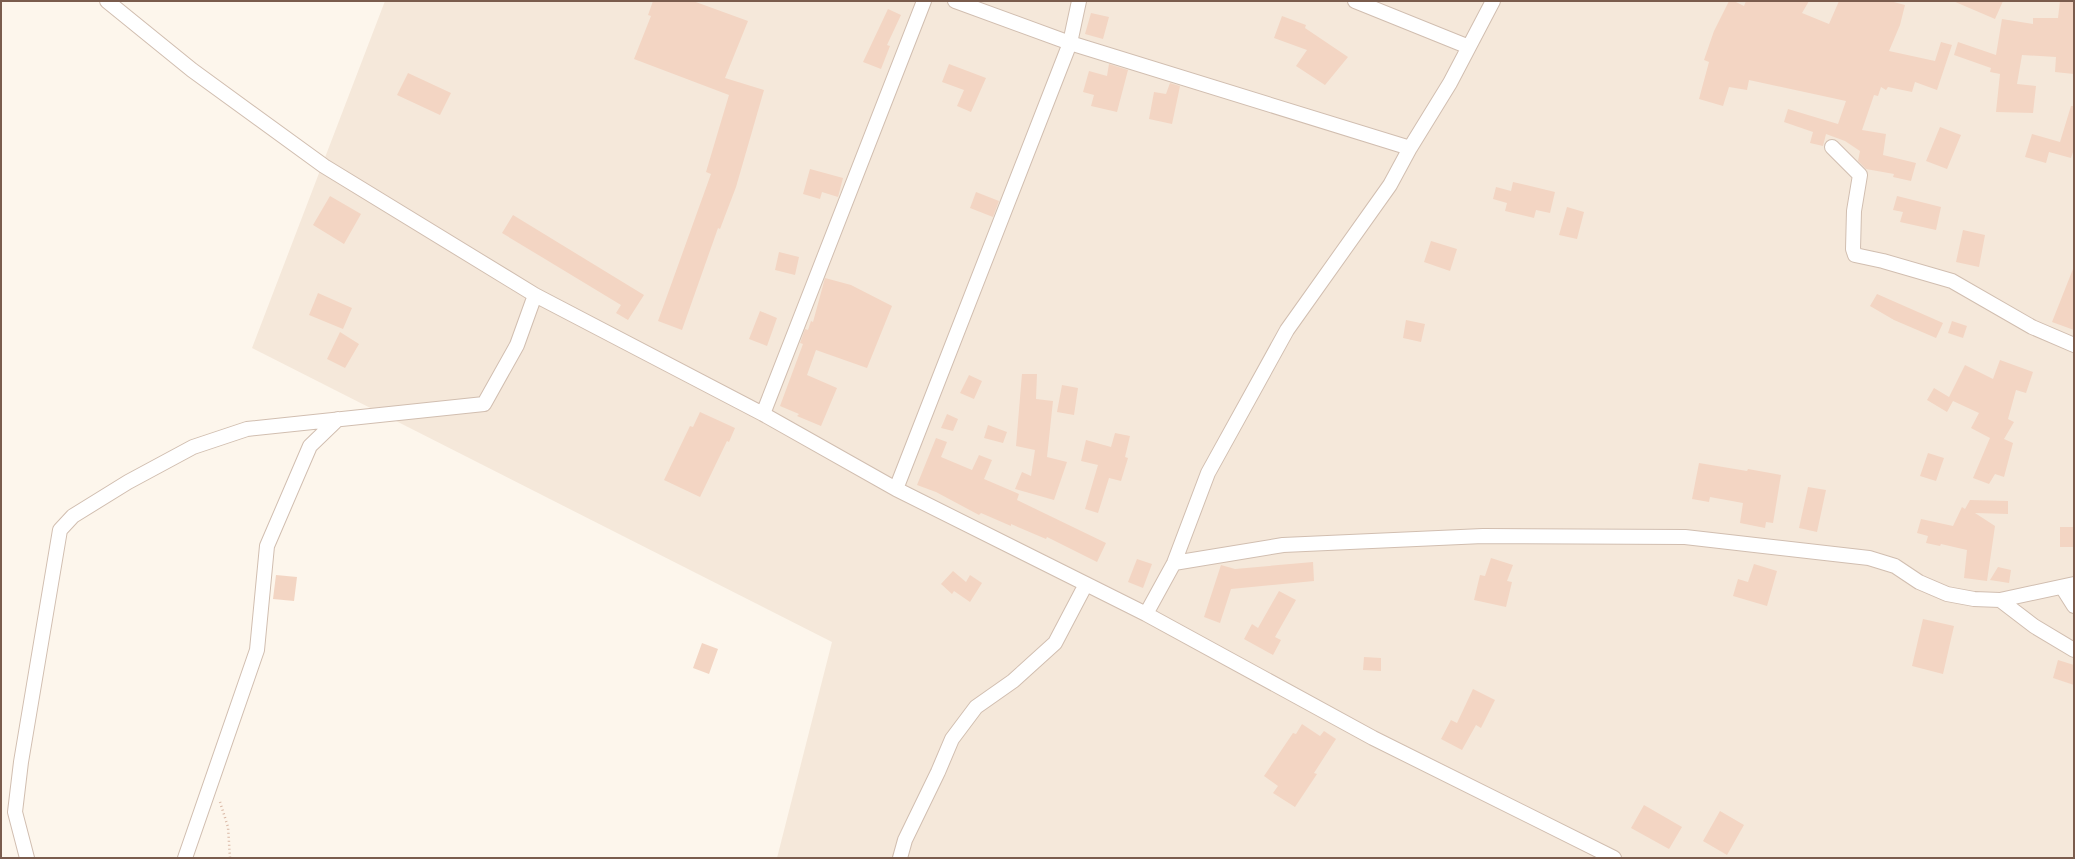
<svg xmlns="http://www.w3.org/2000/svg" width="2075" height="859" font-family="Mulish,sans-serif">
<style>
.residential{fill:#f5e8da}
.building{fill:#f3d5c3}
.lines{fill:none;stroke-linecap:round;stroke-linejoin:round}
.minor-casing{stroke:#d1beb0;stroke-width:16}
.path{stroke:#d9b8a5;stroke-width:2.5;stroke-dasharray:1 3;stroke-linecap:butt}
.minor{stroke:#fff;stroke-width:14}
</style>
<rect width="100%" height="100%" fill="#fdf6ec"/>
<path class="residential" d="M385 1H2074V858H777L832 642 252 348Z"/>
<path class="building" d="M653 1H693L748 21 725 78 764 90 736 187 720 229 718 228 682 330 658 321 711 174 706 172 729 95 634 59 651 16 648 15Z
M1729 1H1734L1744 6 1746 1H1809L1802 13 1829 24 1839 1H1890L1905 5 1900 25 1889 51 1935 61 1941 42 1952 45 1937 90 1915 82 1912 92 1888 87 1886 90 1881 87 1878 96 1874 95 1862 130 1886 134 1883 155 1916 163 1911 181 1893 177 1894 174 1866 169 1858 161 1860 151 1845 141 1826 134 1823 146 1810 143 1813 132 1784 122 1788 109 1838 124 1846 101 1749 80 1747 90 1729 87 1723 106 1699 99 1709 62 1704 60 1714 31Z
M1953 1H2003L1995 19Z
M2060 1H2074V74L2055 72 2056 57 2022 55 2017 84 2036 86 2033 113 1996 112 2000 74 1990 72 1991 68 1954 55 1958 42 1996 55 2002 19 2033 24V18H2058Z
M888 9 901 15 887 45 890 46 881 69 863 62Z
M1091 13 1109 17 1103 39 1085 34Z
M1282 16 1306 25 1305 28 1348 57 1325 85 1296 66 1307 50 1274 38Z
M949 64 986 78 971 112 957 106 964 90 942 82Z
M1109 64 1128 70 1117 112 1091 106 1094 95 1083 92 1089 71 1107 76Z
M408 73 451 93 440 115 397 95Z
M1170 83 1180 86 1172 124 1149 119 1154 92 1166 94Z
M2071 106H2074V149L2071 158 2049 152 2046 163 2025 157 2032 134 2060 142Z
M1940 127 1961 135 1947 169 1926 161Z
M810 169 843 178 838 197 822 192 820 199 803 194Z
M1513 182 1555 192 1550 213 1536 210 1534 218 1505 211 1507 203 1493 199 1496 187 1511 191Z
M976 192 999 201 993 217 970 208Z
M330 196 361 214 344 244 313 225Z
M1897 196 1941 207 1936 230 1900 222 1903 212 1893 210Z
M1567 207 1584 212 1577 239 1559 235Z
M513 215 644 295 628 320 616 313 621 305 502 233Z
M1963 230 1985 235 1979 267 1956 262Z
M1431 241 1457 249 1450 271 1424 262Z
M779 252 799 257 795 275 775 270Z
M2073 269H2074V330L2052 322Z
M825 278 851 285 892 306 867 368 816 350 807 375 837 388 821 426 797 416 799 414 780 406 803 344 800 343 805 329 808 330 811 321 813 322Z
M318 293 352 308 343 329 309 315Z
M1877 294 1943 323 1936 338 1894 320 1870 306Z
M760 311 777 318 767 346 749 339Z
M1406 320 1425 324 1421 342 1403 338Z
M1952 321 1967 326 1963 338 1948 333Z
M340 332 359 344 345 368 327 359Z
M2000 360 2033 372 2026 393 2016 390 2008 419 2014 422 2004 439 2013 443 2004 477 1995 474 1989 484 1973 478 1990 438 1971 428 1979 413 1953 401 1947 412 1927 400 1934 388 1949 397 1965 365 1993 379Z
M1022 374H1037L1036 399 1053 401 1047 457 1067 462 1054 500 1015 489 1022 472 1031 476 1035 450 1016 446Z
M969 375 982 381 974 399 960 393Z
M1062 385 1078 388 1074 415 1057 412Z
M700 412 735 428 729 442 727 441 700 497 664 480 690 426 693 427Z
M947 414 958 419 953 431 941 428Z
M988 425 1007 432 1003 443 984 438Z
M1115 433 1130 436 1125 457 1128 458 1121 481 1109 478 1098 513 1085 509 1098 465 1081 461 1086 440 1111 447Z
M936 438 947 442 941 457 972 470 979 455 992 460 984 479 1019 494 1017 500 1106 543 1097 562 1047 537 1046 539 1011 524V526L981 513 979 515 936 492 917 485Z
M1928 453 1944 458 1936 481 1920 476Z
M1699 463 1747 471 1748 469 1781 475 1773 523 1766 522 1765 528 1740 523 1743 503 1710 497 1709 502 1692 499Z
M1808 487 1826 490 1817 532 1799 528Z
M1970 500 2008 501V514L1975 513 1995 526 1987 581 1964 578 1967 550 1941 544 1940 546 1926 543 1928 536 1917 533 1921 519 1953 526 1962 507 1965 509Z
M2060 527H2074V547H2060Z
M1491 558 1513 565 1507 581 1512 582 1506 607 1474 600 1480 575 1485 576Z
M1137 559 1152 564 1143 588 1128 582Z
M1313 562 1314 581 1231 589 1220 623 1204 617 1221 565 1235 569Z
M1754 564 1777 571 1767 606 1733 596 1738 579 1748 582Z
M1998 567 2011 570 2009 583 1990 580Z
M953 571 966 582 970 575 982 583 970 602 954 591 952 594 941 584Z
M276 575 297 577 294 601 273 599Z
M1279 591 1296 600 1275 637 1281 640 1273 655 1244 639 1252 624 1258 628Z
M1923 619 1954 626 1943 674 1912 666Z
M702 643 718 649 709 674 693 668Z
M1364 657 1381 658V671L1363 670Z
M2058 660 2074 665V685L2053 678Z
M1473 689 1495 700 1481 728 1476 725 1462 750 1441 739 1451 720 1457 723Z
M1302 724 1320 736 1324 731 1336 739 1314 773 1317 774 1295 807 1273 793 1278 786 1264 776 1293 733 1296 734Z
M1644 805 1682 827 1669 849 1631 828Z
M1720 811 1744 825 1727 855 1703 841Z"/>
<g class="lines">
<defs>
<path id="minor" d="M107 1 192 70 324 166 535 295 763 414 896 489 1146 614 1373 738 1614 858
M955 1 1070 43 1410 148
M1355 1 1469 47
M1832 147 1860 175 1854 211 1853 249 1855 255 1883 261 1952 281 2032 327 2074 345
M763 414 924 1
M896 489 1070 43 1079 1
M1174 563 1283 545 1483 536 1685 537 1869 558 1895 566 1919 582 1947 594 1974 599 2000 600 2074 584
M2062 587 2074 606
M2000 600 2034 626 2074 650
M1146 614 1174 563 1208 473 1287 330 1390 185 1410 148 1450 83 1493 1
M27 858 15 812 21 762 60 530 73 516 128 482 193 447 247 429 484 404 517 345 535 295
M185 858 257 650 267 546 310 446 338 419
M900 858 905 840 938 772 952 739 976 707 1013 681 1055 643 1086 584"/>
</defs>
<use href="#minor" class="minor-casing"/>
<path class="path" d="M220 802 228 827 230 858"/>
<use href="#minor" class="minor"/>
</g>
<rect width="2075" height="859" fill="none" stroke="#7a5c4d" stroke-width="4"/>
</svg>
